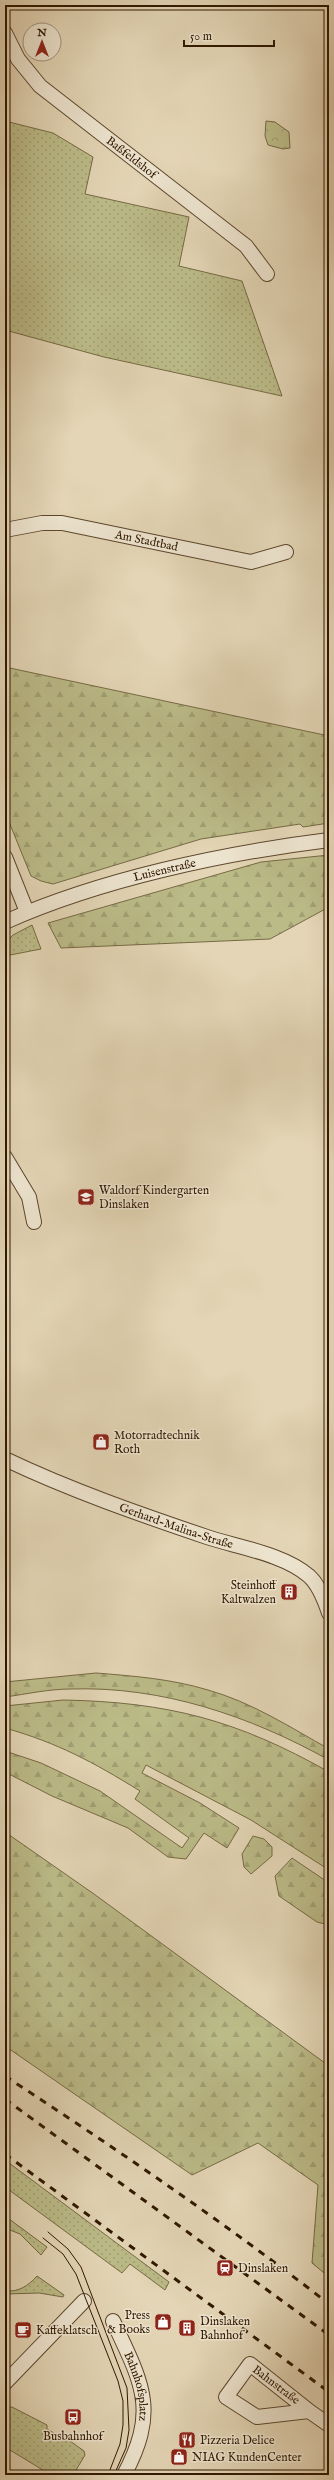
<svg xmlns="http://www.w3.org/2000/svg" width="334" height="2480" font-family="'IM FELL English',serif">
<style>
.grass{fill:url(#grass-dots);stroke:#766a44}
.forest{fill:url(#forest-firs);stroke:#766a44}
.park{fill:url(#park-crowns);stroke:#766a44}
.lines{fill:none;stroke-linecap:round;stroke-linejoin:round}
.minor-casing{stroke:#5d472d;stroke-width:16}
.minor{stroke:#ede4cf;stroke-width:14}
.tram{stroke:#301800;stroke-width:1}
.rail{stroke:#301800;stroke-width:3;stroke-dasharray:7 7;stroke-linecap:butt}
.labels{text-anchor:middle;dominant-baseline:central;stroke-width:3;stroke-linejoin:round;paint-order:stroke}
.street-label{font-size:12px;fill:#301800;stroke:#ede4cf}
.poi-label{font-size:12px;fill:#301800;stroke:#ede4cf;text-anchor:start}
</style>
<defs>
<pattern id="grass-dots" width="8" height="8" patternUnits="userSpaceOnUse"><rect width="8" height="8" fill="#bb8"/><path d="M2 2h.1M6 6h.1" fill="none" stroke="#a1a074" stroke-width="1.8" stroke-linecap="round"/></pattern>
<pattern id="forest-firs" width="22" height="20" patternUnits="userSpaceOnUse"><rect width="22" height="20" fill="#bb8"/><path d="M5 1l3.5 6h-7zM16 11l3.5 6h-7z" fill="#a1a074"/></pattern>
<pattern id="park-crowns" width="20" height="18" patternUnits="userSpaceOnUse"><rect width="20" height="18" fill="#bb8"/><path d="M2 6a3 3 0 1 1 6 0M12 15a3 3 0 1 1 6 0" fill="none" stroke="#a1a074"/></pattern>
</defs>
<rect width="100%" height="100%" fill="#e3d5b5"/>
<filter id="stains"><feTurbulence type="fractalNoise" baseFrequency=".005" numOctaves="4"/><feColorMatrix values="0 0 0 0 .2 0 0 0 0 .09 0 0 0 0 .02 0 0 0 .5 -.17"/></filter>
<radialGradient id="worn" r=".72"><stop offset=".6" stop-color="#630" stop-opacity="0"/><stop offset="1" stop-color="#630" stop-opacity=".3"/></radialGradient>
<path class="grass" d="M5 121 53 133 93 157 85 194 189 217 179 266 242 281 282 396 104 357 5 330Z
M32 925 41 949 5 956V943L13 935Z
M5 2160 169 2282 165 2290 130 2264 122 2273 5 2187Z
M5 2216 47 2247 41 2255 20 2234 5 2228Z
M37 2276 64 2295 63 2297 39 2293 5 2294V2291C19 2292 28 2286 37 2276Z
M12 2407 47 2425V2429L57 2435 60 2434 84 2451 85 2455 73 2475H51L5 2447V2408Z"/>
<path class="forest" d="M5 667 329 736V823L303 827 300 824 201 839 53 884 41 881 31 876 5 812Z
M329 855V907L270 939 61 948 48 923 261 862Z
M96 1673C134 1676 172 1679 208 1690 251 1702 290 1727 329 1749V1760C250 1716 162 1686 71 1689 49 1689 27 1694 5 1697V1682Z
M63 1700C168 1702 237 1720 329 1772V1870L251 1820 146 1765 142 1773 200 1803 239 1828 227 1848 204 1833 186 1859 168 1857 128 1828 52 1796 5 1772V1751L41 1763 100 1791 182 1848 189 1838 135 1799 140 1791C93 1762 58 1743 5 1728V1706Z
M5 1832 94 1894 329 2066V2277L312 2263 318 2185 258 2143 192 2175 5 2046Z
M253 1836 264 1839 272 1847V1856L251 1874 244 1867 242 1854Z
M292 1858 329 1883V1925L317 1922 279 1896 275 1876Z"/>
<path class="park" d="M266 121 275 122 289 132 290 148 283 149 268 145 265 136Z"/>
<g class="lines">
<defs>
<g id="minor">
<path id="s1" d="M5 33 18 59 40 86 246 246 267 274"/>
<path id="s2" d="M5 530 42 523H62L251 562 286 552"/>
<path d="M5 857 27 912"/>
<path id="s3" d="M5 922C101 879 224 853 329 840"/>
<path d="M5 1157 29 1197 34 1222"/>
<path id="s4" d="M5 1459C70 1490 139 1514 207 1537 237 1547 284 1554 309 1576 318 1584 325 1601 329 1613"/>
<path id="s5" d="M113 2321C142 2383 159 2410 124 2475"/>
<path d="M5 2383 84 2301"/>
<path d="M309 2411 250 2364 226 2397 257 2417 309 2411 329 2425"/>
</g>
</defs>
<use href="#minor" class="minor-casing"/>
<use href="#minor" class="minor"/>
<path class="tram" d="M48 2232 68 2249 81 2267 127 2388 129 2430 126 2448 114 2475
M43 2238 63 2254 76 2274 118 2381 123 2401V2425L120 2444 108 2475"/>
<path class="rail" d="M5 2076C115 2148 225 2223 329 2304
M5 2099 329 2335
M5 2154 329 2392"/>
</g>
<defs>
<symbol id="school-square" viewBox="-11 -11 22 22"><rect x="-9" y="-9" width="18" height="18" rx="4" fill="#8f2418" stroke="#ede4cf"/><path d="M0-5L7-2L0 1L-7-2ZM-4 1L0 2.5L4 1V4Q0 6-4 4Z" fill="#fff"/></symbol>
<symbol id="shop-square" viewBox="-11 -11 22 22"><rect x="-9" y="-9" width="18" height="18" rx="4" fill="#8f2418" stroke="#ede4cf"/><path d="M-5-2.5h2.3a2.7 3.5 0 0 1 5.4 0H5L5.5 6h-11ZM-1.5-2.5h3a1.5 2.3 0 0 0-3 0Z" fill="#fff"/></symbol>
<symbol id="building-square" viewBox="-11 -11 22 22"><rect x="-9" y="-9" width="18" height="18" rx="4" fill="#8f2418" stroke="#ede4cf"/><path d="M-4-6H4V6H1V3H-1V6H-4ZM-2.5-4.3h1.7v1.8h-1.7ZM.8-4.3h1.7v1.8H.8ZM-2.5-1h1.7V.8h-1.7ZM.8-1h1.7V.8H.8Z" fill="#fff"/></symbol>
<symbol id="station-square" viewBox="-11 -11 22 22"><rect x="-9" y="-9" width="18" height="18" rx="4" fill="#8f2418" stroke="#ede4cf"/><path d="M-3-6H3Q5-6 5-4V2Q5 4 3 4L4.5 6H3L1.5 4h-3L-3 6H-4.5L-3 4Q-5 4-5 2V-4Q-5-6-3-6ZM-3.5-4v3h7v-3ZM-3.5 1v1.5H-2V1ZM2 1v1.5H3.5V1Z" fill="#fff"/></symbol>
<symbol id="cafe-square" viewBox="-11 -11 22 22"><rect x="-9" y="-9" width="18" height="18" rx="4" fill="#8f2418" stroke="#ede4cf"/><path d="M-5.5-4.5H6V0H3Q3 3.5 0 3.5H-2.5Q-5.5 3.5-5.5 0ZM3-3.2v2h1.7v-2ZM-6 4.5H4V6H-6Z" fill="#fff"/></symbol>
<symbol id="bus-square" viewBox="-11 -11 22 22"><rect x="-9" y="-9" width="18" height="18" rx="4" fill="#8f2418" stroke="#ede4cf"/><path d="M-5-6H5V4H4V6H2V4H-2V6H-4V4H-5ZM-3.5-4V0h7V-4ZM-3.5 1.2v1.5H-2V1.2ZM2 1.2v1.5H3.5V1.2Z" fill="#fff"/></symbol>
<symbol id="restaurant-square" viewBox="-11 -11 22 22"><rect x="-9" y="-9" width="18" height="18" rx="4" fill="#8f2418" stroke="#ede4cf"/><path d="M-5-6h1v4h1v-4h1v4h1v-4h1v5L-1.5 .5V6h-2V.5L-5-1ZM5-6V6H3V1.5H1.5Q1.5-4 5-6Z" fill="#fff"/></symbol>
</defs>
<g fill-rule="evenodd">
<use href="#school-square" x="76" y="1187" width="20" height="20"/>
<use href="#shop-square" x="91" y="1432" width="20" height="20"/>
<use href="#building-square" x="279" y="1582" width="20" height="20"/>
<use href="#station-square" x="215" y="2258" width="20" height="20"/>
<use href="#shop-square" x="153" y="2312" width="20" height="20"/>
<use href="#building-square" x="177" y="2318" width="20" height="20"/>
<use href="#cafe-square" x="13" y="2320" width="20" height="20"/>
<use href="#bus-square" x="63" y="2407" width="20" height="20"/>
<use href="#restaurant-square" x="177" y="2430" width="20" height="20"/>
<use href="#shop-square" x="169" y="2447" width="20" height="20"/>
</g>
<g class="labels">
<g class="street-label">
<text stroke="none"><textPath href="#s1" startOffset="180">Baßfeldshof</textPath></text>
<text stroke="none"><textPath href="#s2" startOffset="144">Am Stadtbad</textPath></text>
<text stroke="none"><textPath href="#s3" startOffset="168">Luisenstraße</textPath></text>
<text stroke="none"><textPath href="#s4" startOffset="184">Gerhard-Malina-Straße</textPath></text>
<text transform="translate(276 2385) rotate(37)">Bahnstraße</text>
<text stroke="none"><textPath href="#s5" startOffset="70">Bahnhofsplatz</textPath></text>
</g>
<g class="poi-label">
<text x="99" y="1190">Waldorf Kindergarten<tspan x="99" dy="14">Dinslaken</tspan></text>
<text x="114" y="1435">Motorradtechnik<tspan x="114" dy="14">Roth</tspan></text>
<text x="276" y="1585" text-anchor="end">Steinhoff<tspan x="276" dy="14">Kaltwalzen</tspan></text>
<text x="238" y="2268">Dinslaken</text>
<text x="150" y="2315" text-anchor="end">Press<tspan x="150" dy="14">&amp; Books</tspan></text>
<text x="200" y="2321">Dinslaken<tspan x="200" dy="14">Bahnhof</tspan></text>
<text x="36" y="2330">Kaffeklatsch</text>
<text x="73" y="2436" text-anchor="middle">Busbahnhof</text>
<text x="200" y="2440">Pizzeria Delice</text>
<text x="192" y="2457">NIAG KundenCenter</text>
</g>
</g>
<rect width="334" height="2480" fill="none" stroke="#e3d5b5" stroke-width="20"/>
<rect x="6" y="6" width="322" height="2468" fill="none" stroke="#301800" stroke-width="2"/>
<rect x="10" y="10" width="314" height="2460" fill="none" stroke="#301800"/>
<g transform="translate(42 42)"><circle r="19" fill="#ede4cf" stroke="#a1927c"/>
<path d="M0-3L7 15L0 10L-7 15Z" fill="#8f2418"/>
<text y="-6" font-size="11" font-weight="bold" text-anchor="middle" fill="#301800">N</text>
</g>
<path d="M184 40v6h90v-6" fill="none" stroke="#301800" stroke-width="2"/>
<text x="190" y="40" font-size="12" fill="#301800" stroke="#ede4cf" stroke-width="3" paint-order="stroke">50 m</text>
<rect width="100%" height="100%" filter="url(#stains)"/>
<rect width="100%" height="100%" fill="url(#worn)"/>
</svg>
